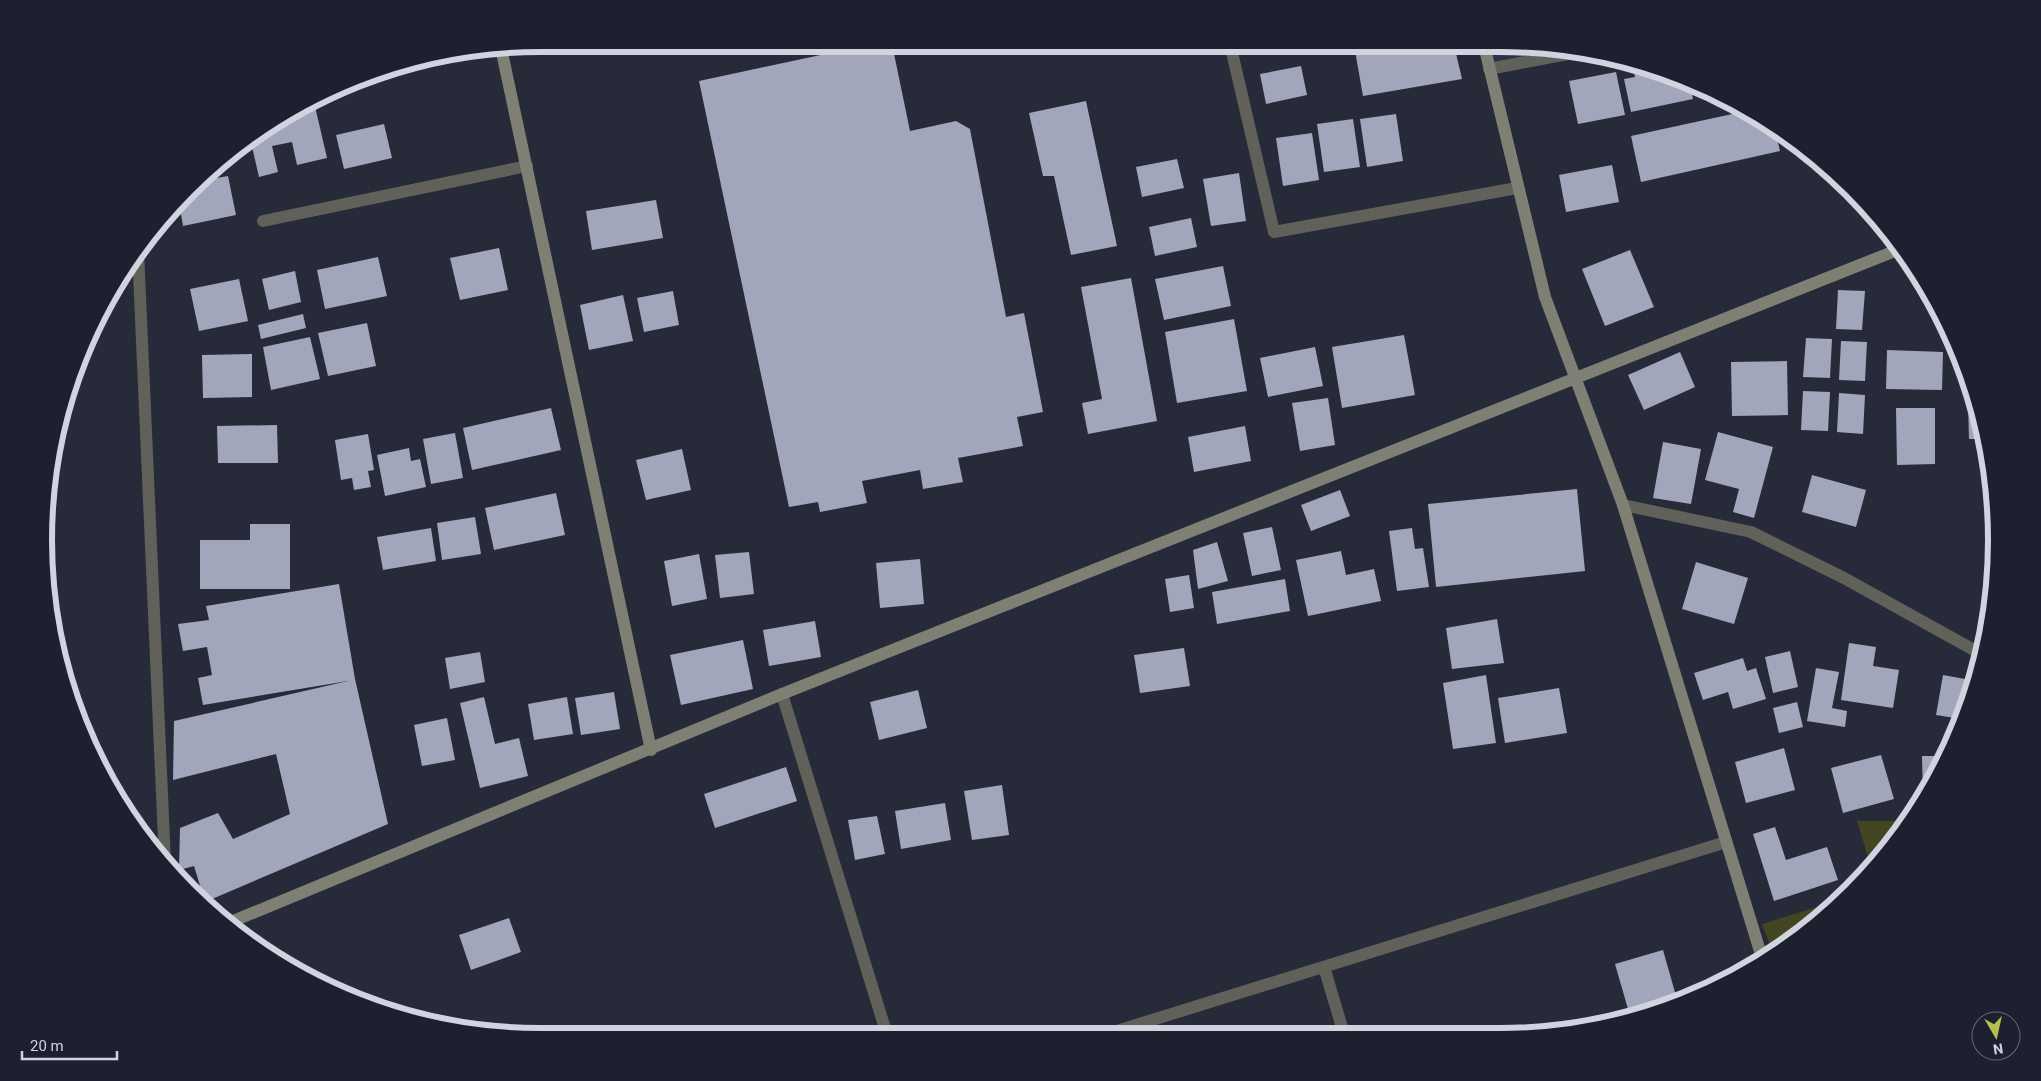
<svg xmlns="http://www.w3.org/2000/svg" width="2041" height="1081" font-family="Roboto,sans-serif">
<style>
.built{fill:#2e3248}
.green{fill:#434721}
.building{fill:#a2a6ba}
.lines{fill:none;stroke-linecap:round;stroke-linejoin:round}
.street{stroke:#606159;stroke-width:12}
.secondary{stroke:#7e8073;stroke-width:12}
.rim{fill:none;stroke:#d1d4de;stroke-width:6}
</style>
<rect width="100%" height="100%" fill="#272a39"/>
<path class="built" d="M1483 45H1533L1571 51 1489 69Z"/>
<path class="green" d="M1857 821H1905L1872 870Z
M1837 901 1777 953 1774 955 1762 924Z"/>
<path class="building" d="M872 44H892L910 131 956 121 970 129 1006 317 1024 313 1043 412 1017 417 1023 446 958 458 963 482 923 489 920 470 862 481 867 503 820 512 818 502 789 507 699 81Z
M1354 45H1454L1462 79 1363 96Z
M1516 45 1537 46 1538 50 1518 54Z
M1301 66 1307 95 1266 104 1260 74Z
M1651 69 1690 84 1693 99 1631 112 1624 79 1635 77 1634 72Z
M1616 72 1625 115 1578 124 1569 81Z
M1704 89 1716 93 1705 96Z
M1086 101 1117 246 1071 255 1054 176H1043L1029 113Z
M314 102 327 158 297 165 292 142 272 146 278 172 259 177 250 138 275 122 293 118 292 110Z
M1746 111 1775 129 1780 151 1641 182 1631 136Z
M1396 114 1403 161 1367 167 1360 119Z
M1353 119 1360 167 1324 172 1317 124Z
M384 124 392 158 344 169 336 135Z
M1312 133 1319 180 1283 186 1276 138Z
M1177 159 1184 188 1142 197 1136 167Z
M1612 165 1619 202 1566 212 1559 175Z
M1239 173 1246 221 1211 226 1203 179Z
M228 176 236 215 183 226 179 202 201 181Z
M656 200 663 238 592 250 586 211Z
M1191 218 1197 247 1155 256 1149 227Z
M499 248 508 290 460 300 450 258Z
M1630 250 1654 307 1605 326 1582 269Z
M378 257 387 296 325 309 317 270Z
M1223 266 1231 306 1164 320 1155 279Z
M295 271 301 302 269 310 262 279Z
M1131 278 1157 421 1088 434 1082 403 1102 399 1081 287Z
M239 279 248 321 199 331 190 289Z
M1838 290 1865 291 1862 330 1836 329Z
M673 291 679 325 644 332 637 298Z
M623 295 633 341 589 350 580 305Z
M303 314 306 328 261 339 258 325Z
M1234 319 1247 391 1177 403 1165 332Z
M367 323 376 366 328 376 318 333Z
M1404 335 1415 395 1342 408 1332 347Z
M310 337 320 379 271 390 263 347Z
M1806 338 1832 339 1830 378 1803 377Z
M1841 341 1867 342 1865 381 1839 380Z
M1315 347 1323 386 1268 397 1260 358Z
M1887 350 1943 352 1942 390 1886 389Z
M1680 352 1695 387 1644 410 1628 375Z
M252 354V397L203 398 202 355Z
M1787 361 1788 415 1732 416 1731 362Z
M1803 391 1830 392 1828 431 1801 430Z
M1839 393 1865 395 1863 434 1837 432Z
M1328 398 1335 445 1300 451 1292 403Z
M1968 401H1976L1984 439H1969Z
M551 408 561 450 472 470 463 428Z
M1896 408H1935V464L1897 465Z
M277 425 278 463H218L217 426Z
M1245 426 1251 461 1194 472 1188 437Z
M1718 432 1773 447 1754 518 1733 512 1739 489 1705 480Z
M455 433 463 478 431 484 423 439Z
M368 434 374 470 368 471 371 487 354 490 352 478 341 480 335 440Z
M1663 442 1701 449 1691 504 1653 498Z
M409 448 411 461 420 459 426 487 385 496 377 455Z
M682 449 691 490 646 500 636 460Z
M1812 475 1866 490 1856 527 1802 512Z
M1577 489 1585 571 1436 587 1428 504Z
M1340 490 1350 516 1311 531 1301 505Z
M556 493 565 535 494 550 485 508Z
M475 517 481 554 442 560 437 523Z
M250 524H290V589H200V540H250Z
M1272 527 1281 570 1252 576 1243 533Z
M431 528 436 561 383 570 377 537Z
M1412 528 1415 549 1423 548 1429 587 1397 591 1389 531Z
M1217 542 1228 581 1198 589 1193 550Z
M1341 551 1346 575 1374 569 1381 601 1308 616 1296 560Z
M749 552 754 594 720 598 715 555Z
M699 554 707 599 672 606 664 561Z
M920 559 924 604 880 608 876 563Z
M1696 562 1748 578 1734 624 1682 609Z
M1189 575 1194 608 1170 612 1165 579Z
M1285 579 1290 611 1217 624 1212 592Z
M339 584 355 679 388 824 205 902 194 866 179 870 180 828 218 813 233 839 290 814 276 754 173 780 174 721 348 681 203 705 198 678 212 675 207 647 183 651 178 624 209 620 206 606Z
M1497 619 1504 663 1452 669 1446 628Z
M815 621 821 657 769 666 763 630Z
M743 640 753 689 681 705 670 655Z
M1849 643 1876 647 1873 666 1899 670 1893 708 1841 700Z
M1184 648 1190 686 1140 693 1134 655Z
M1790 651 1798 687 1773 693 1765 657Z
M480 652 485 682 450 689 445 658Z
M1743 658 1747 671 1756 668 1766 699 1733 709 1728 692 1703 700 1694 673Z
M1816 668 1839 672 1832 708 1847 711 1845 727 1807 721Z
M1486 675 1496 743 1453 749 1443 683Z
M1943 675 1976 681 1961 719 1936 715Z
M1559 688 1567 733 1505 743 1498 698Z
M918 690 927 728 879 740 870 702Z
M614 692 620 729 581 735 575 698Z
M484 697 495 744 519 738 528 776 480 788 460 703Z
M567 697 573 734 534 740 528 704Z
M1797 702 1803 727 1779 733 1773 708Z
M447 718 455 760 422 766 414 725Z
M1784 748 1795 790 1746 803 1735 762Z
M1881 755 1894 799 1843 813 1831 768Z
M1922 756H1948L1923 795Z
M786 767 797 801 715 828 704 794Z
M1002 785 1009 835 972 840 964 791Z
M945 803 951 840 901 849 895 811Z
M877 816 885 854 855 860 848 820Z
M1775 827 1786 860 1827 847 1838 880 1774 901 1753 834Z
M509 918 521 952 471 970 459 935Z
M1663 950 1678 1003 1630 1016 1615 964Z"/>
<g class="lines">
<path class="street" d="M1230 44 1274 232 1517 188
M1489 69 1578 52
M263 221 527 166
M138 251 165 862
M1623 505 1751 532 1844 578 1983 655
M782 694 887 1035
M1324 967 1344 1034
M1107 1034 1726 842"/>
<path class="secondary" d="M1484 45 1545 297 1623 505 1763 961
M501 48 651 750
M226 924 782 694 1900 249"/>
</g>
<path d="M0 0H2041V1081H0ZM540 52H1500A488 488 0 0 1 1988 540V540A488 488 0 0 1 1500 1028H540A488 488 0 0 1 52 540V540A488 488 0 0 1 540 52Z" fill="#1d202f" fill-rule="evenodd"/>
<path class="rim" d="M540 52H1500A488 488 0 0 1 1988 540V540A488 488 0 0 1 1500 1028H540A488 488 0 0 1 52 540V540A488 488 0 0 1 540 52Z"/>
<g transform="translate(1996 1036) rotate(171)"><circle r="24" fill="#1d202f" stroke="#656875"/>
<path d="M0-4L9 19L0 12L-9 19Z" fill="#b5c24a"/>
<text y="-8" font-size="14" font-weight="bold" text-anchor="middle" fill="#d1d4de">N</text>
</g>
<path d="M22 1051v8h95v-8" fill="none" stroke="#d1d4de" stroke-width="2.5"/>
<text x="30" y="1051" font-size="15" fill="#d1d4de" stroke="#1d202f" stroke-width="4" paint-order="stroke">20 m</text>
</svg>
